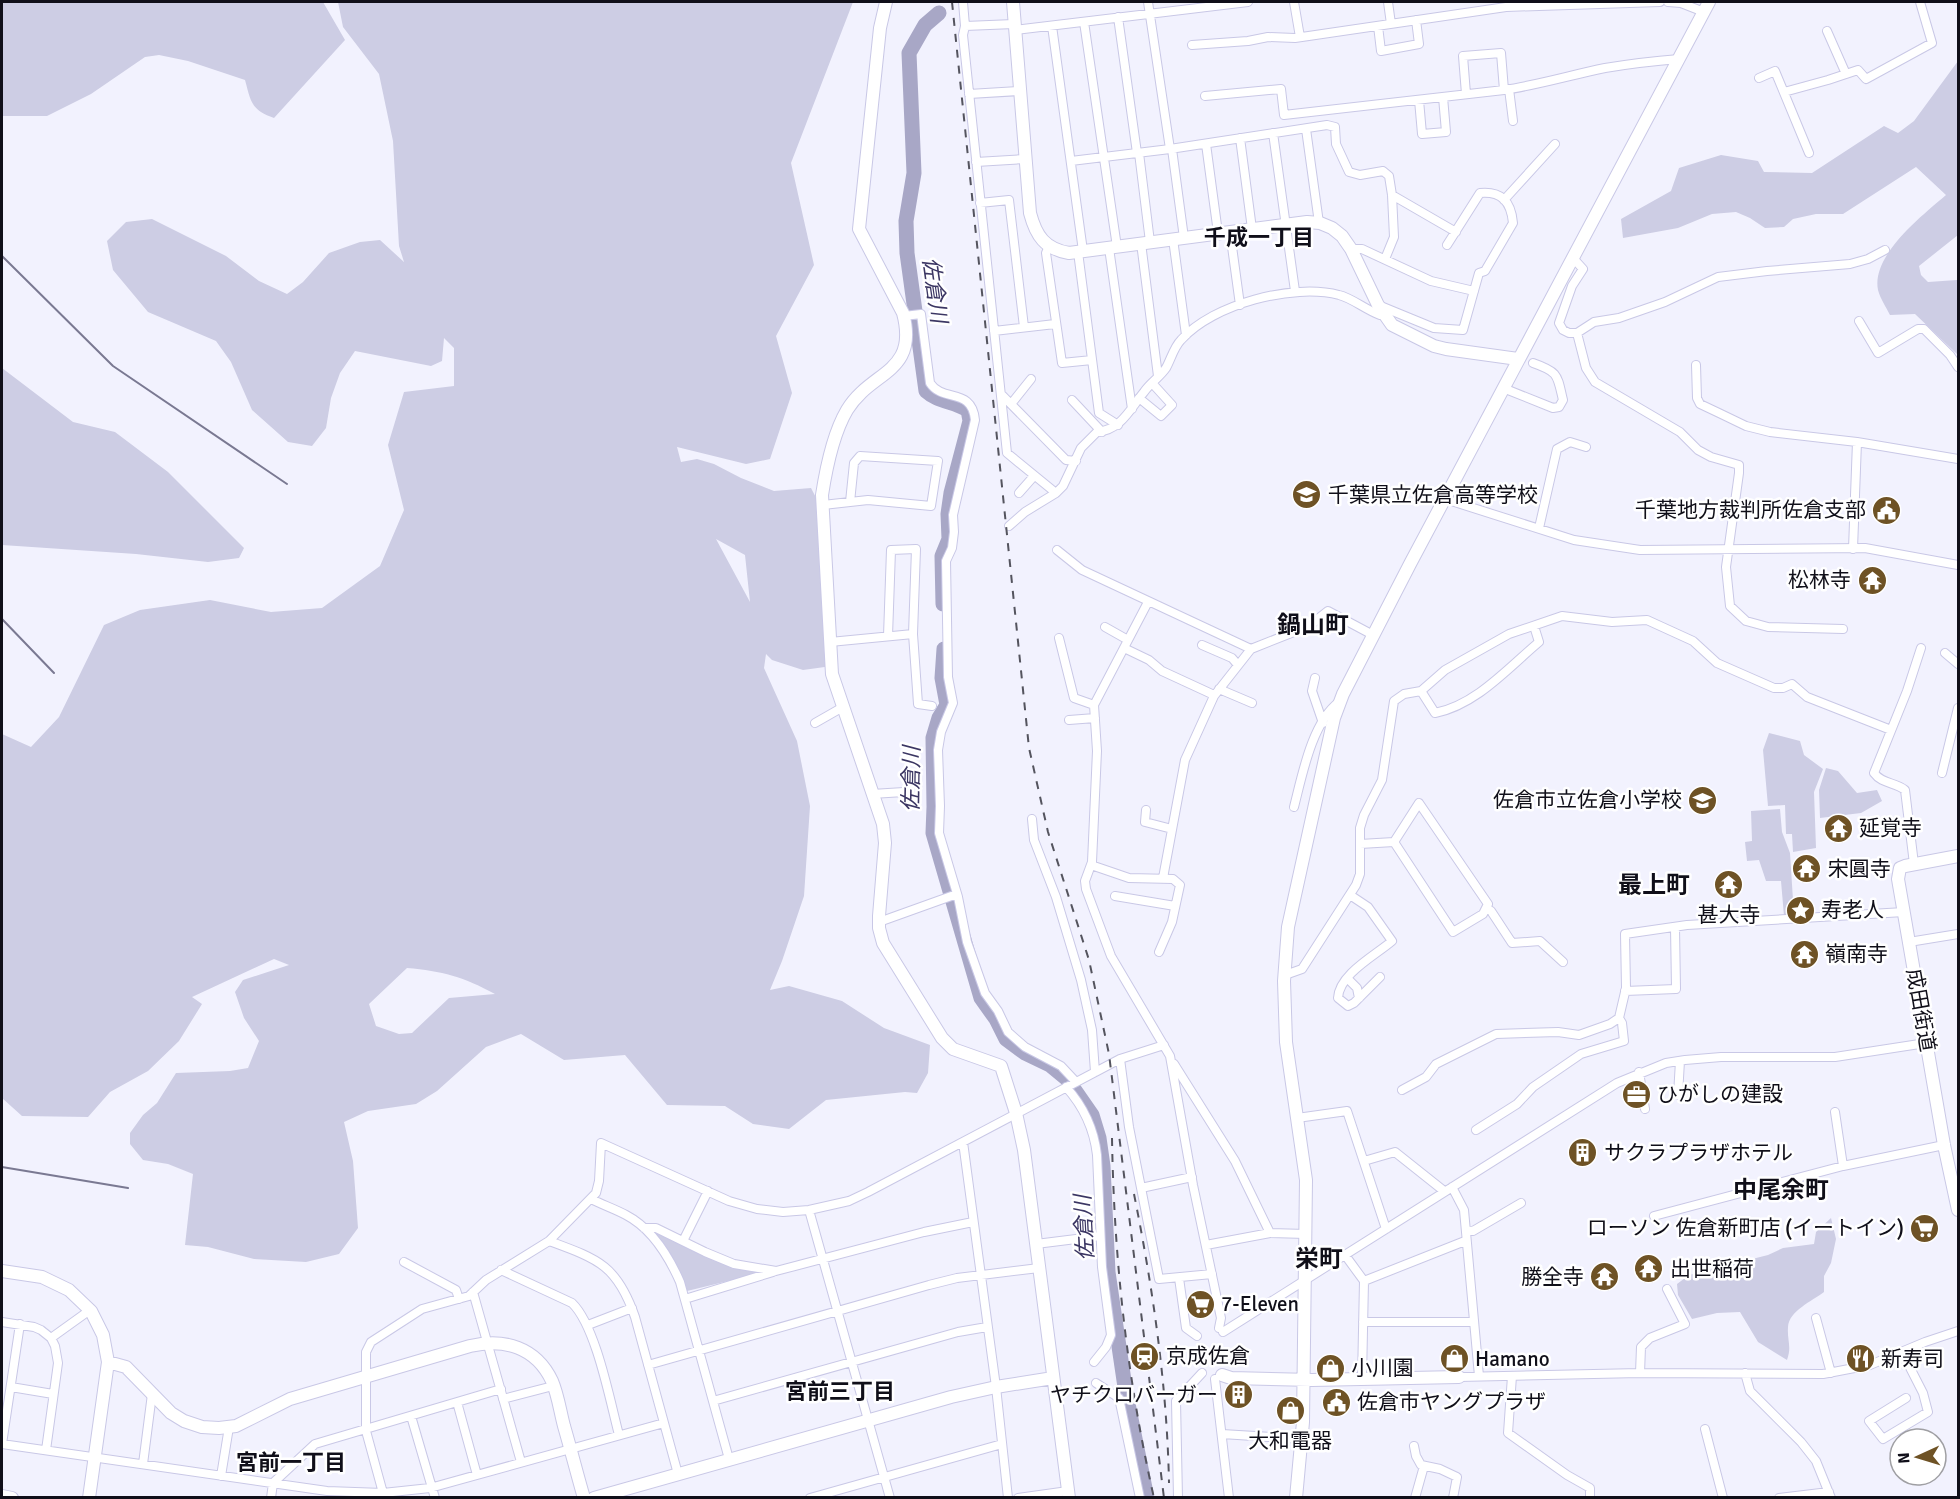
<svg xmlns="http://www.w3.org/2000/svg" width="1960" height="1499" font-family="Signika,'Noto Sans JP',sans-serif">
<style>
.green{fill:#cdcde4;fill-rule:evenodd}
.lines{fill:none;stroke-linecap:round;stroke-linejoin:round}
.stream{stroke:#7a7992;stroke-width:2}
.river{stroke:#a8a7c6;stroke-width:15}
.street-casing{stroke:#c9c8e6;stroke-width:10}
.secondary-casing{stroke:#c9c8e6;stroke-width:14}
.street{stroke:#fff;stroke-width:8}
.secondary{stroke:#fff;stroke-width:12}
.rail{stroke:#54545e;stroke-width:2;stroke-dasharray:8 8;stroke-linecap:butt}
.labels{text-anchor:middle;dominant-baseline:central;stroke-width:5;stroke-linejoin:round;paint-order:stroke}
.poi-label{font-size:21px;fill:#100f19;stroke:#fff;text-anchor:start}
.street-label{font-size:21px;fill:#100f19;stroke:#fff}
.neighbourhood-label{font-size:22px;font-weight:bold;fill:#100f19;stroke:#fff}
.water-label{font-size:22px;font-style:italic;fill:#3b3663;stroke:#fff}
.quarter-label{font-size:24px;font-weight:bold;fill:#100f19;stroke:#fff}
</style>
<rect width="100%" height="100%" fill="#f2f2fe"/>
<path class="green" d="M2 2H323L345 40 274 118C251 110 251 102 245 80L188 61 159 55 145 57 91 94 47 116H2Z
M338 2H853L791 163 814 265 776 336 792 393 770 459 746 464 677 447 681 462 697 459 714 464 741 478 774 491 811 488 825 515 832 666 803 670 772 660 766 654 764 668 797 741 810 806 804 896 782 961 770 990 789 986 842 1001 884 1028 930 1045 928 1073 917 1093 905 1092 826 1100 789 1129 753 1124 725 1106 667 1105 625 1055 564 1060 521 1034 486 1047 437 1091 416 1104 368 1111 344 1122 353 1161 358 1228 339 1254 306 1262 254 1259 208 1247 185 1245 193 1174 168 1164 143 1160 130 1144V1133L143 1115 157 1103 176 1073 230 1071 248 1068 259 1041 244 1018 235 992 243 980 289 965 274 959 192 997 202 1004 179 1041 148 1071 110 1092 88 1117 22 1116 2 1098V734L31 747 59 717 104 625 140 610 210 600 271 612 322 608 380 566 404 510 388 445 404 392 454 386V348L444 338 442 361 431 366 355 351 340 373 331 398 326 428 312 446 288 442 252 410 231 362 216 341 148 312 113 270 107 241 126 222 152 219 226 256 259 281 287 294 303 282 329 253 360 242 380 240 404 262 399 246 393 141 379 74 343 27ZM716 539 745 555 750 602ZM407 968C442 971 464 977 495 994L449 998 412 1033 399 1034 376 1026 369 1004Z
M1958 61V235L1919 266 1921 275 1928 282 1957 280 1958 284V355L1915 314 1890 315C1886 307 1880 298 1878 290 1871 255 1923 215 1946 195L1916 167 1843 214H1816L1793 219 1784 227 1765 228 1750 218 1736 212 1712 214 1678 228 1623 238 1621 219 1671 191 1679 168 1721 155 1758 161 1764 172 1812 173 1884 126 1898 133 1914 121Z
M2 368 73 422 115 432 168 472 244 548 239 558 208 562 136 554 2 545Z
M1769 733 1800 741 1804 755 1823 769 1814 792 1816 848 1793 852 1792 834H1786L1785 805 1768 806 1763 750Z
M1826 768 1838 771 1857 793 1877 790 1882 801 1861 813 1820 818 1819 790Z
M1780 809 1782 832 1790 853 1794 916H1784L1781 881H1766L1759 860 1747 861 1745 842 1752 841 1751 811Z
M1831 1218 1836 1239 1831 1263 1824 1276V1292C1812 1301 1789 1311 1788 1327 1787 1341 1792 1346 1787 1360L1758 1342 1740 1312 1717 1313 1692 1319 1678 1295 1677 1284 1689 1275 1768 1255 1783 1248 1814 1244 1816 1232Z
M656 1231 755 1271 757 1274 687 1291 671 1255 655 1233Z"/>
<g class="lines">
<path class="stream" d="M2 256 113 366 287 484
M2 619 54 673
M2 1167 128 1188"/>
<path class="river" d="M939 13 925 25 909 53 914 173 906 221 907 253 926 391C938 402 954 401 968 410L970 421 951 493 948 514 949 539 942 556 943 604
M944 649 942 678 947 705 939 718 933 738 934 807 933 833 981 998 996 1019 1006 1039 1025 1053 1050 1065 1067 1079 1092 1115 1099 1138 1103 1166 1108 1272 1126 1394 1147 1498"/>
<defs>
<path id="street" d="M963 2 965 26 1014 24
M1148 2 1170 149
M1294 2 1300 37
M1388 2 1391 24
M1668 2 1681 3 1704 12
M1118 17 1137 153
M1084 22 1117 247
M965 26 963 35 1007 453 1056 493
M1052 26 1083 251
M1378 26 1381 51 1419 44 1416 20
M1015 30 1248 2
M1827 31 1846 74
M1192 45 1248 41 1268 37 1295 38 1506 7 1660 2
M1759 78 1775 71 1809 153
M1509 89 1513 121
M1784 92 1828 80 1858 70 1866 79 1932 43 1920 2
M969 94 1020 91
M1466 94 1463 56 1501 53 1504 90
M1205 96 1281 89 1284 115 1504 90C1538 85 1571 75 1605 68 1629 64 1654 61 1679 59
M1419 100 1422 134 1446 132 1443 97
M1306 129 1319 223
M1273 133 1295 291
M1240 138 1252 229
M1206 144 1218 233
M1172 149 1184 238
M1139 153 1150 242
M1071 161 1170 149 1327 125 1335 127 1336 144 1349 172 1360 175 1383 171 1389 176 1392 195 1394 237 1385 259
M976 162 1025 159
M1392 195 1456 232
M1504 200 1555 144
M980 203 1009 200 1024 327
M1230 232 1240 305
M1173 239 1186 335
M1141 243 1158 376
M1049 246 1046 253 1062 363 1092 360
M1109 248 1132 409
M1351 249H1362L1431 281 1474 291
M1078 252 1099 413 1118 425
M1573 258 1583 269 1572 286 1559 323 1563 330 1569 333H1577L1594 322 1619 318 1665 302 1718 277 1767 271 1850 264 1868 259 1885 250
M1378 305 1434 328 1463 330 1479 273 1485 271 1513 223C1511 201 1501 191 1480 193L1447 245
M904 316 921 314 930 383C943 403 972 387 975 420L953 515 954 532 952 548 946 561 948 677 953 703 941 732 938 750 940 806 939 833 958 897 967 942 985 993 998 1011 1008 1032 1025 1047 1061 1066 1076 1082
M1859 321 1878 353 1918 329H1924L1950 355 1958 367
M994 331 1055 324
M1577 333 1586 368 1595 382 1680 432 1698 450 1711 457 1739 465V473L1726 567 1730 606 1746 621 1768 627 1843 629
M1696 365 1697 398 1700 404 1719 413 1746 426 1770 432 1857 442 1853 549
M1503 388 1553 408 1559 407 1563 400C1557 375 1559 372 1533 363
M1001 394 1066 460 1076 461
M1139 398 1161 416 1172 405 1152 383
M1072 400 1102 432
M1011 404 1031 379
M1857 442 1958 459
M1019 493 1034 476
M1445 499 1574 540 1640 550 1865 548 1958 565
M823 505 868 500 931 506 938 461 860 456 854 463 850 502
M1009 526 1025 512 1056 493 1063 486 1081 448 1097 432C1121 430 1130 409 1144 392 1150 383 1160 377 1166 368 1171 359 1174 347 1181 340 1213 304 1293 283 1339 295 1352 298 1366 310 1380 315L1382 312
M1539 528 1557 449 1570 442 1586 447
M1057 550 1082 570 1251 649
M1148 602 1094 705 1097 751 1092 862 1085 881 1086 889 1111 956 1170 1056 1193 1185 1221 1318 1219 1328
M1105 627 1128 640
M888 636 891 550 916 549 913 634
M1059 638 1074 698 1094 705
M830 642 913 634 918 704 932 706
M1202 645 1232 658 1238 665
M1124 648 1149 660 1162 671 1214 695
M1945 653 1958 664
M1315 678 1312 691 1323 723
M1219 689 1252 703
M1421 691 1445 670 1509 634 1562 616 1612 622 1647 620 1693 641 1717 663 1774 688H1783L1792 684 1807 697 1891 730
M1069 720 1095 718
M815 723 843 707
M1942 773 1958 708
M872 794 904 792
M1294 807C1302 776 1312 722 1339 702
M1146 810 1145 822 1172 829
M1032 819 1034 840 1056 897 1081 980 1092 1030 1095 1072
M1360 844 1394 842 1419 803 1488 904 1483 914 1453 932 1394 842
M1914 864 1905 790C1895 782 1882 784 1874 773L1907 691 1921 648
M1091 865 1129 878 1173 879 1180 885 1172 922 1159 952
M1163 878 1185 760 1214 696 1251 649 1309 626 1328 611 1373 635
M1350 895 1368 907 1392 941C1376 955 1339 974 1338 998L1348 1006 1354 1003 1380 977
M1115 896 1175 906
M1486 908 1491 911 1512 943 1540 941 1563 962
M879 922 957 894
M1909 942 1958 934
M1285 975 1302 969 1356 885 1360 874V828L1364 815 1382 780 1394 701 1404 694 1421 691 1435 713C1476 705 1508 668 1539 642L1534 626
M1348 979 1357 988 1359 998
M1625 991 1676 989 1675 927
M1120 1059 1129 1127 1159 1279 1212 1274
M1174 1064 1235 1161 1270 1233
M1639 1072 1645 1109
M1066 1087C1084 1107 1094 1129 1097 1155L1102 1267 1111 1335 1106 1347 1094 1362
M1402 1090 1426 1077 1436 1064 1496 1034 1558 1032 1579 1035 1610 1024 1619 1018 1626 988 1625 934 1687 925 1904 912
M1678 1095 1680 1061
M1835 1112 1843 1166
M1297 1118 1347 1111 1386 1229
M1476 1130 1517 1104 1533 1087 1581 1054 1624 1041 1622 1023 1619 1018
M963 1142 996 1387 1008 1498
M1364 1161 1395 1152 1444 1191
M1452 1187 1464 1210 1479 1376
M1141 1188 1192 1177
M591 1199C603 1205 615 1209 626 1215 651 1228 669 1257 680 1282L729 1459
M809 1210 890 1498
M1654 1216 1843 1166 1944 1145
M644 1228H656L705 1252 734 1264 776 1271 924 1232 973 1222
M1466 1230 1473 1231 1521 1203
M549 1241C598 1259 617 1265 635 1317L678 1474
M683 1241 708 1191
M1036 1244 1100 1236
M1206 1245 1270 1233 1306 1234
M1345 1255 1364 1281
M404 1262 456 1290 459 1299
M501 1270 572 1303C596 1326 610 1401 619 1435
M1179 1278 1186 1328 1197 1336
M473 1292 521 1462
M685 1299 773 1272
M1816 1318 1831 1373
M2 1322 34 1327 41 1330 51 1338 55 1346 58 1363 46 1450
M1363 1322H1473
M588 1325 632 1308
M1223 1332 1617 1083 1666 1063 1685 1060 1721 1057H1835L1926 1043
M51 1338 90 1310
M1902 1352 1923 1393 1928 1412 1883 1439 1869 1421 1906 1398
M648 1365 929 1285 957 1278 1039 1268
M1640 1373 1641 1347 1650 1338 1685 1324 1667 1289
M1745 1373 1750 1391 1801 1442 1816 1461 1831 1498
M1512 1376 1508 1433 1567 1475 1590 1488V1498
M1459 1377 1640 1373 1823 1374 1870 1365 1925 1342 1958 1331
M1215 1379 1229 1498
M1362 1379 1364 1281 1465 1241
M1096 1383 1119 1398 1140 1498
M11 1387 53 1394
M503 1399 553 1386
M713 1401 958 1332 987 1327
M457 1402 477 1475
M411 1416 435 1498
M1705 1429 1723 1498
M1222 1434 1302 1439
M2 1444 327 1491 383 1493 430 1488 664 1423
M2 1444 20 1324
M1414 1446 1416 1456 1421 1465 1440 1469 1457 1477 1453 1498
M143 1464 152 1394
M221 1476 229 1427
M383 1493 366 1431V1352L371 1342 422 1309 469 1296 486 1280 549 1241 596 1193 599 1181 601 1143 729 1201 757 1209 783 1212 809 1210 849 1201 868 1192 1120 1059 1164 1045
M271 1498 273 1483 315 1444 501 1389
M810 1498 1002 1444
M1018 1498 1068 1491
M1178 1498 1176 1401 1202 1373
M1415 1498 1424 1466
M1779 1498 1829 1492"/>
<path id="secondary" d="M886 2 880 28 859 229 903 313C919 374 871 370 847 410 834 432 826 469 822 495L832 674 883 824 885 843 879 916V928L883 943 942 1038 953 1049 1001 1066 1016 1113 1024 1150 1069 1498
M1013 2 1030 213C1036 236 1045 249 1069 253L1307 222 1320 223 1332 228 1342 236 1351 249 1378 305 1392 325 1434 346 1446 349 1518 359
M1958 856 1905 866 1900 868 1898 879 1944 1145 1958 1210
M2 1271 42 1277 69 1290 91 1311 103 1335 108 1362 89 1498
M108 1362 126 1367 171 1413 184 1421 202 1427 219 1428 236 1426 290 1399 470 1346C504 1338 536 1347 552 1381 558 1395 560 1411 564 1426 571 1450 577 1474 584 1498
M1222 1375 1231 1378 1312 1380 1459 1377
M2 1496 12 1498
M594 1498 951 1397 996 1387 1053 1378
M1296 1498 1303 1422 1306 1180 1286 1042 1284 981 1288 927 1334 718 1343 694 1410 564 1709 2"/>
</defs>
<use href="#street" class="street-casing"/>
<use href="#secondary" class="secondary-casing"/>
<use href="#street" class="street"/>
<use href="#secondary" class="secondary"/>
<path class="rail" d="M952 2 1029 748 1048 832 1089 960 1109 1054 1164 1498
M1112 1138C1114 1259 1127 1379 1154 1498
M1134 1194C1153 1289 1167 1385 1169 1483"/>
</g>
<defs>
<symbol id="school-disc" viewBox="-11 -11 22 22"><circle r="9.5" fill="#6e5225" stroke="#fff"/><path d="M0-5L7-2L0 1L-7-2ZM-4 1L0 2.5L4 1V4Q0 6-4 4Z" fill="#fff"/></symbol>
<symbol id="civic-disc" viewBox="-11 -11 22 22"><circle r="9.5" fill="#6e5225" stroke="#fff"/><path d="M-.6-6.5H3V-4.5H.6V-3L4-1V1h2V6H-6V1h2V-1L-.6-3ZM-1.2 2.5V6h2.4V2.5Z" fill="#fff"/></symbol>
<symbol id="temple-disc" viewBox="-11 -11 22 22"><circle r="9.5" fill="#6e5225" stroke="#fff"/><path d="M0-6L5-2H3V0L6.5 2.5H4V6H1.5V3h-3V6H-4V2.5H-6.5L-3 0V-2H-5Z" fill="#fff"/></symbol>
<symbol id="sight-disc" viewBox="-11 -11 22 22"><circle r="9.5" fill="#6e5225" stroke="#fff"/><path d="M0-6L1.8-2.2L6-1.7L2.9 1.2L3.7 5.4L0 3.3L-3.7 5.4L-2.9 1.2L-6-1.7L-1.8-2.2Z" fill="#fff"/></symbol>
<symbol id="office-disc" viewBox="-11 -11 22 22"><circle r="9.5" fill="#6e5225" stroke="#fff"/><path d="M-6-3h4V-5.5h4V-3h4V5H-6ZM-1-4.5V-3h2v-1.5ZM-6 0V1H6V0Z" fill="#fff"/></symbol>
<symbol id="building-disc" viewBox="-11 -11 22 22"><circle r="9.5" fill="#6e5225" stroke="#fff"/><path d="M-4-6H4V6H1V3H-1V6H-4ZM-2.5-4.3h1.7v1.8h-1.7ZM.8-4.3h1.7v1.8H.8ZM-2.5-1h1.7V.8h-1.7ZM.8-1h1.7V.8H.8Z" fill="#fff"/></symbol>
<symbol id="supermarket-disc" viewBox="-11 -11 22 22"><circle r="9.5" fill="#6e5225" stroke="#fff"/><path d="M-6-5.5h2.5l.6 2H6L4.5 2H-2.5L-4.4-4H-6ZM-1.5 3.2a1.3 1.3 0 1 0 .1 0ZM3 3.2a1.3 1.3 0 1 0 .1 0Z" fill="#fff"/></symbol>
<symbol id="station-disc" viewBox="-11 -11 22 22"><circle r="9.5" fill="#6e5225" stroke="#fff"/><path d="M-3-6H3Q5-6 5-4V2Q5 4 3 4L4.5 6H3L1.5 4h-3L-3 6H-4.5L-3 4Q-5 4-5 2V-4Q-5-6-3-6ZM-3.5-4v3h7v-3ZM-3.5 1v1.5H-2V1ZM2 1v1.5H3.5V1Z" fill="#fff"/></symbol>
<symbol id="shop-disc" viewBox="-11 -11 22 22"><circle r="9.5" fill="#6e5225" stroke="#fff"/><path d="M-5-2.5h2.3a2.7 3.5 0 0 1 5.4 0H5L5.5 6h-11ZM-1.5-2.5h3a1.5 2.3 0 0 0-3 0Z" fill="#fff"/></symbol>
<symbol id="restaurant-disc" viewBox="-11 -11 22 22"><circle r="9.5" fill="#6e5225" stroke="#fff"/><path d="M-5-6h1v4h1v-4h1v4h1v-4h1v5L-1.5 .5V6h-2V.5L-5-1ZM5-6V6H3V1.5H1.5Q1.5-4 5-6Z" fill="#fff"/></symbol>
</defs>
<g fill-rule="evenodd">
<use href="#school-disc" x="1290" y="478" width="33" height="33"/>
<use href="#civic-disc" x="1870" y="494" width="33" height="33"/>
<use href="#temple-disc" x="1856" y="564" width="33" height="33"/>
<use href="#school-disc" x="1686" y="784" width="33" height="33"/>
<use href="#temple-disc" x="1822" y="812" width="33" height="33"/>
<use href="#temple-disc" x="1790" y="852" width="33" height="33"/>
<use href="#temple-disc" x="1712" y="868" width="33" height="33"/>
<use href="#sight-disc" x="1784" y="894" width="33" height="33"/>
<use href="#temple-disc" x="1788" y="938" width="33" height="33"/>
<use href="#office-disc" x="1620" y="1078" width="33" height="33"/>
<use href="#building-disc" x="1566" y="1136" width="33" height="33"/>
<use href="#supermarket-disc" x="1908" y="1212" width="33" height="33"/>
<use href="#temple-disc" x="1632" y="1252" width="33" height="33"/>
<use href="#temple-disc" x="1588" y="1260" width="33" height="33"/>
<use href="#supermarket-disc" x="1184" y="1288" width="33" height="33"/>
<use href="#station-disc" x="1128" y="1340" width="33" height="33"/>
<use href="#shop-disc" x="1438" y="1342" width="33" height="33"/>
<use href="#restaurant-disc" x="1844" y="1342" width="33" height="33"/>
<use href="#shop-disc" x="1314" y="1352" width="33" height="33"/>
<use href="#building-disc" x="1222" y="1378" width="33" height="33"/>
<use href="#civic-disc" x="1320" y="1386" width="33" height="33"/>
<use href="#shop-disc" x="1274" y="1394" width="33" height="33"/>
</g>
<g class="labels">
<g class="poi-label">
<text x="1328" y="495">千葉県立佐倉高等学校</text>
<text x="1866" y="510" text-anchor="end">千葉地方裁判所佐倉支部</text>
<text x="1851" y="580" text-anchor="end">松林寺</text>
<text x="1682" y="800" text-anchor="end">佐倉市立佐倉小学校</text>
<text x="1859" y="828">延覚寺</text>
<text x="1828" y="869">宋圓寺</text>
<text x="1821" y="910">寿老人</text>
<text x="1729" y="915" text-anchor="middle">甚大寺</text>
<text x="1825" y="954">嶺南寺</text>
<text x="1657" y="1094">ひがしの建設</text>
<text x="1604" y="1153">サクラプラザホテル</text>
<text x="1904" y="1228" text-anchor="end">ローソン 佐倉新町店 (イートイン)</text>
<text x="1670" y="1269">出世稲荷</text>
<text x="1584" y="1277" text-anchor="end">勝全寺</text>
<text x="1221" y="1304">7-Eleven</text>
<text x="1166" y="1356">京成佐倉</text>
<text x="1475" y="1359">Hamano</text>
<text x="1881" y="1359">新寿司</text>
<text x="1351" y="1368">小川園</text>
<text x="1218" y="1395" text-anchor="end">ヤチクロバーガー</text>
<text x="1357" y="1402">佐倉市ヤングプラザ</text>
<text x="1290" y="1441" text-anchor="middle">大和電器</text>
</g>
<g class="street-label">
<text transform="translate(1921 1010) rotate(80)">成田街道</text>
</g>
<g class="neighbourhood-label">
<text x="1259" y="237">千成一丁目</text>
<text x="840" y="1391">宮前三丁目</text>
<text x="291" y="1462">宮前一丁目</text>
</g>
<g class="water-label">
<text transform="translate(935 290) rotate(82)">佐倉川</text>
<text transform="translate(911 779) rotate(-89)">佐倉川</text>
<text transform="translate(1084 1228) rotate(-93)">佐倉川</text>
</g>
<g class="quarter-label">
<text x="1313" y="625">鍋山町</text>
<text x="1654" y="885">最上町</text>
<text x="1781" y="1190">中尾余町</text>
<text x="1319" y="1259">栄町</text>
</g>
</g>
<rect width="1960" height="1499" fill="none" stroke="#100f19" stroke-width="6"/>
<g transform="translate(1918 1457) rotate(266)"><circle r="28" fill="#ffffff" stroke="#9f9fa3" stroke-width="1.5"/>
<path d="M0-4.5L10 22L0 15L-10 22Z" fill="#6e5225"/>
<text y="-9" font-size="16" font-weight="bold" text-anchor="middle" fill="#100f19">N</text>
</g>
</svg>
